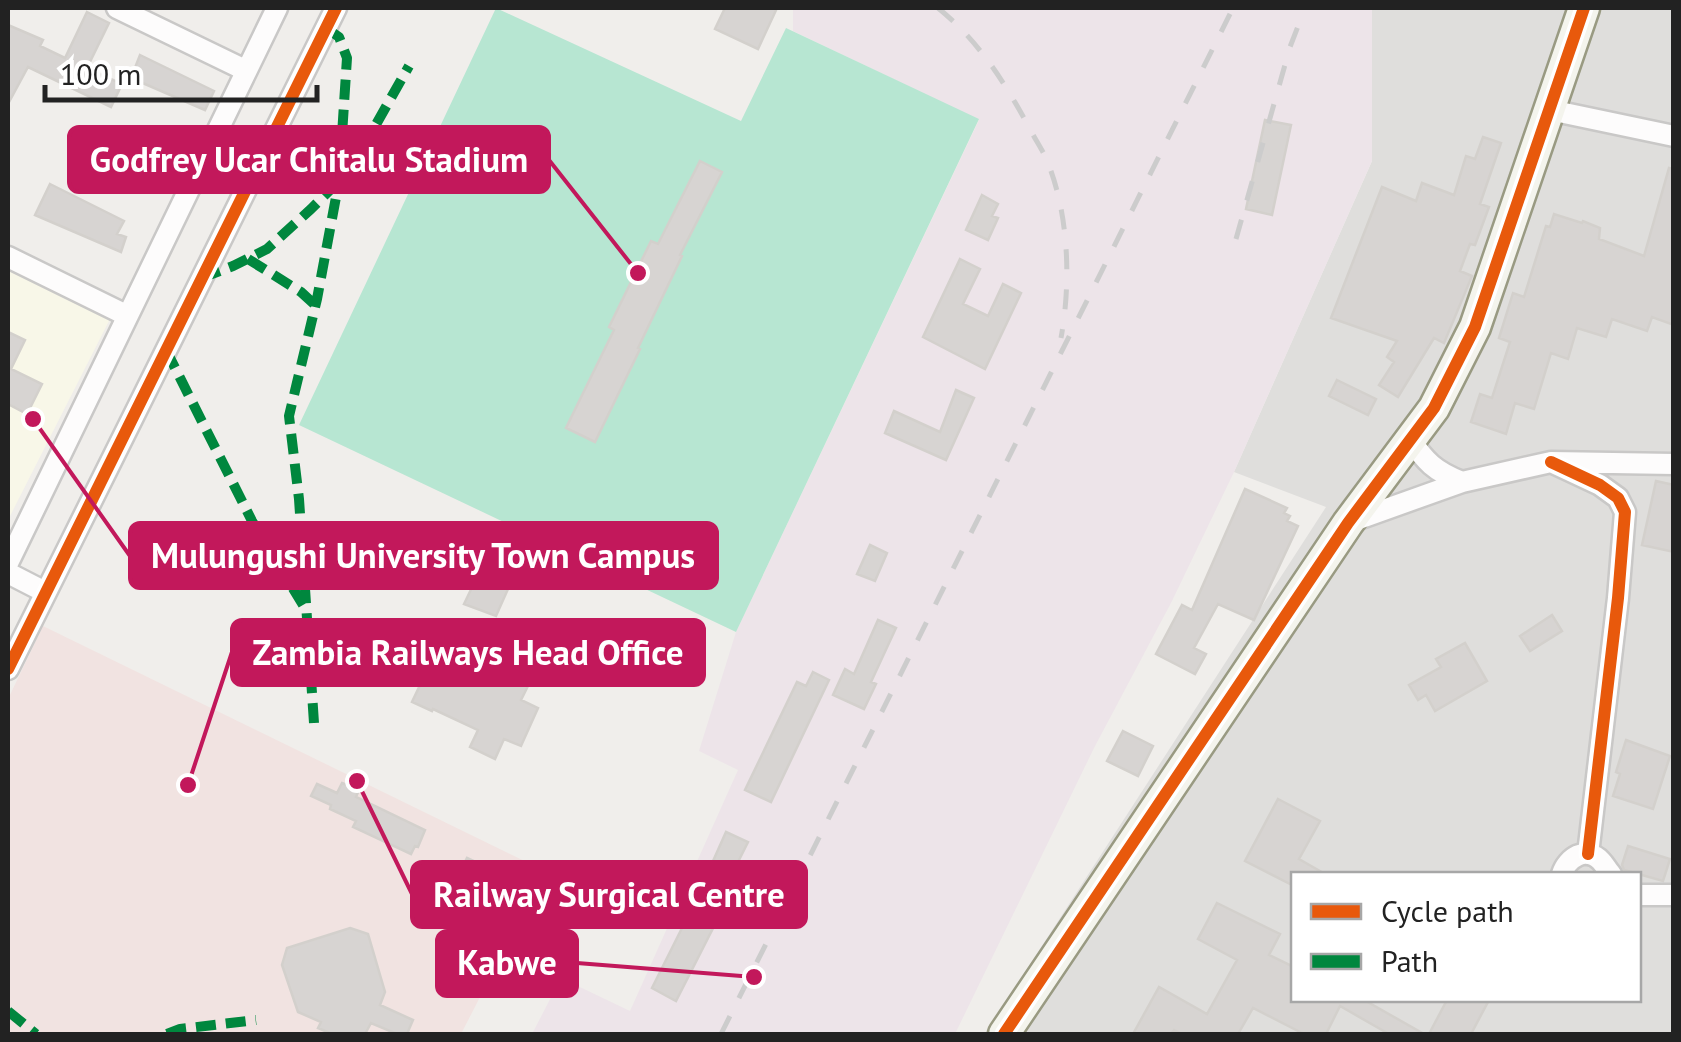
<svg xmlns="http://www.w3.org/2000/svg" width="1681" height="1042" font-family="'PT Sans',sans-serif">
<style>
.residential{fill:#dfdedc;fill-rule:evenodd}
.commercial{fill:#f1e3e1}
.industrial{fill:#ede4e9}
.education{fill:#f8f7e8}
.pitch{fill:#b7e6d2}
.building{fill:#d7d4d2;stroke:#d3d0cc;stroke-width:2.5}
.lines{fill:none;stroke-linecap:round;stroke-linejoin:round}
.street-casing{stroke:#c9c8c7;stroke-width:25}
.secondary-casing{stroke:#999a82;stroke-width:35}
.street{stroke:#fdfcfc;stroke-width:20}
.secondary{stroke:#f4f4ed;stroke-width:30}
.rail{stroke:#ccc;stroke-width:5;stroke-dasharray:20 20;stroke-linecap:butt}
.quiet{stroke:#00873e;stroke-width:10;stroke-dasharray:20 10;stroke-linecap:butt}
.cycleway-casing{stroke:#fff;stroke-width:19}
.cycleway{stroke:#e8590c;stroke-width:12}
.leader{fill:none;stroke:#c2185b;stroke-width:4}
.callout-dot{fill:#c2185b;stroke:#fff;stroke-width:4}
.callout{fill:#c2185b;stroke:#c2185b;stroke-width:4}
.callout-label{font-size:35px;text-anchor:middle;font-weight:bold;fill:#fff}
</style>
<rect width="100%" height="100%" fill="#f0eeeb"/>
<path class="residential" d="M1372 8H1673V1034H985L1326 507 1234 472 1372 161ZM1294 874H1638V1000H1294Z"/>
<path class="commercial" d="M43 626 545 871 461 1034H8V699Z"/>
<path class="industrial" d="M793 8H1372V161L1234 472 1172 601 1094 748 955 1034H532L561 978 630 1011 738 770 699 751 736 632 979 120 793 31Z"/>
<path class="education" d="M8 270 110 319 8 520Z"/>
<path class="pitch" d="M496 8 741 121 786 28 979 119 736 632 299 425Z"/>
<path class="building" d="M725 8H777L758 49 715 29Z
M87 12 109 23 87 68 122 84 111 107 28 67 8 104V25L43 40 40 46 65 58Z
M140 55 214 91 205 110 131 78Z
M1265 120 1291 125 1272 215 1246 209Z
M1483 137 1501 143 1480 204 1489 207 1475 245 1470 244 1460 271 1472 276 1444 343 1434 338 1398 397 1379 385 1394 362 1387 357 1397 341 1331 318 1382 187 1416 201 1422 183 1454 195 1466 156 1475 159Z
M700 161 722 172 680 255 682 256 638 348 640 349 595 442 566 428 614 330 609 327 651 241 658 244Z
M1669 168 1674 169V325L1652 317 1647 331 1612 319 1606 337 1577 328 1568 359 1551 353 1534 409 1515 403 1506 434 1471 422 1480 394 1492 398 1510 342 1499 338 1513 293 1524 297 1546 226 1550 227 1554 214 1582 223 1583 221 1600 228 1599 239 1644 256Z
M50 184 124 221 117 234 126 237 121 252 35 215Z
M982 195 998 204 992 216 998 218 988 240 966 230Z
M960 259 980 269 963 304 988 316 1003 284 1021 293 985 369 923 337Z
M8 332 25 340 11 369 42 384 27 414 8 404Z
M1337 380 1376 399 1368 415 1329 396Z
M956 390 974 398 946 460 885 433 894 411 940 432Z
M1656 481 1674 485V552L1642 545Z
M1245 489 1287 508 1284 513 1290 516 1287 521 1298 526 1254 620 1218 604 1194 648 1206 654 1195 674 1156 654 1182 605 1192 610Z
M514 537 528 544 496 616 464 604 492 546 507 552Z
M870 545 887 553 875 581 857 574Z
M1552 615 1562 631 1530 651 1520 636Z
M878 620 896 628 871 682 876 684 864 709 833 695 845 669 854 674Z
M442 639 517 675 515 678 529 684 521 700 538 708 521 746 504 739 495 759 470 747 478 730 433 709 432 711 412 702Z
M1465 643 1487 681 1435 711 1426 695 1418 700 1409 685 1441 667 1436 659Z
M813 672 829 680 771 802 745 790 797 682 806 686Z
M1123 731 1153 746 1138 776 1107 761Z
M1626 740 1670 756 1653 809 1613 796 1620 774 1616 772Z
M342 783 359 790 356 797 425 830 418 847 415 846 411 854 353 827 356 821 330 809 331 805 311 796 317 784 337 793Z
M1278 799 1320 821 1299 859 1325 874H1294V886L1245 861Z
M726 832 748 842 732 874 739 877 676 1001 652 988 682 928 663 919 683 878 701 888Z
M1628 846 1670 859 1663 881 1624 870 1622 865Z
M467 858 506 876 496 897 457 878Z
M1217 903 1280 934 1269 955 1294 967V1000H1364L1424 1034H1389L1340 1006 1326 1034H1304L1253 1008 1238 1034H1182L1174 1030 1171 1034H1133L1159 987 1207 1014 1237 960 1198 939Z
M350 928 368 934 385 992 380 1005 413 1020 407 1034H397L371 1023 365 1034H332L318 1028 321 1022 298 1012 282 965 287 948Z
M1447 1000H1489L1471 1034H1429Z"/>
<g class="lines">
<defs>
<path id="street" d="M117 8 245 70
M1550 110 1674 136
M8 257 126 315
M1409 438C1426 462 1434 471 1462 482
M1551 462 1600 485 1618 498 1625 512 1618 598 1588 854
M1350 522 1462 482 1551 462 1674 464
M8 563 277 8
M8 573 45 592
M8 669 336 8
M1562 874C1567 858 1586 845 1601 861 1605 865 1607 870 1611 874
M1638 895H1674"/>
<path id="secondary" d="M1004 1034 1348 523 1434 408 1475 327 1584 8"/>
</defs>
<use href="#street" class="street-casing"/>
<use href="#secondary" class="secondary-casing"/>
<use href="#street" class="street"/>
<use href="#secondary" class="secondary"/>
<path class="rail" d="M938 8C979 41 1005 83 1030 129 1036 141 1044 152 1048 163 1069 216 1071 283 1061 338
M1236 239 1290 47 1305 8
M721 1034 1233 8"/>
<path class="quiet" d="M248 259 301 292 315 305
M201 278 233 266 267 249 311 209 339 181 374 128 409 66
M166 350 252 521 303 605
M314 723 299 499 289 416 317 299 339 181 347 58 339 37 326 28
M8 1011 36 1034
M167 1034 180 1029 256 1020"/>
<defs>
<path id="cycleway" d="M1551 462 1600 485 1618 498 1625 512 1618 598 1588 854
M8 669 336 8
M1004 1034 1348 523 1434 408 1475 327 1584 8"/>
</defs>
<use href="#cycleway" class="cycleway-casing"/>
<use href="#cycleway" class="cycleway"/>
</g>
<path class="leader" d="M638 273L549 160M33 419L130 556M188 785L232 652M357 781L412 894M754 977L577 963"/>
<g class="callout-dot">
<circle cx="638" cy="273" r="10"/>
<circle cx="33" cy="419" r="10"/>
<circle cx="188" cy="785" r="10"/>
<circle cx="357" cy="781" r="10"/>
<circle cx="754" cy="977" r="10"/>
</g>
<g class="callout">
<rect x="69" y="127" width="480" height="65" rx="10"/>
<rect x="130" y="523" width="587" height="65" rx="10"/>
<rect x="232" y="620" width="472" height="65" rx="10"/>
<rect x="412" y="862" width="394" height="65" rx="10"/>
<rect x="437" y="931" width="140" height="65" rx="10"/>
</g>
<g class="callout-label">
<text x="309" y="172">Godfrey Ucar Chitalu Stadium</text>
<text x="423" y="568">Mulungushi University Town Campus</text>
<text x="468" y="665">Zambia Railways Head Office</text>
<text x="609" y="907">Railway Surgical Centre</text>
<text x="507" y="975">Kabwe</text>
</g>
<rect width="1681" height="1042" fill="none" stroke="#222222" stroke-width="20"/>
<rect x="1291" y="872" width="350" height="130" fill="#ffffff" stroke="#a7a7a7" stroke-width="2.5"/>
<rect x="1311" y="904" width="50" height="15" fill="#e8590c" stroke="#a7a7a7" stroke-width="2.5"/>
<text x="1381" y="922" font-size="30" fill="#222222">Cycle path</text>
<rect x="1311" y="954" width="50" height="15" fill="#00873e" stroke="#a7a7a7" stroke-width="2.5"/>
<text x="1381" y="972" font-size="30" fill="#222222">Path</text>
<path d="M45 85v15h272v-15" fill="none" stroke="#222222" stroke-width="5"/>
<text x="60" y="85" font-size="30" fill="#222222" stroke="#ffffff" stroke-width="8" paint-order="stroke">100 m</text>
</svg>
